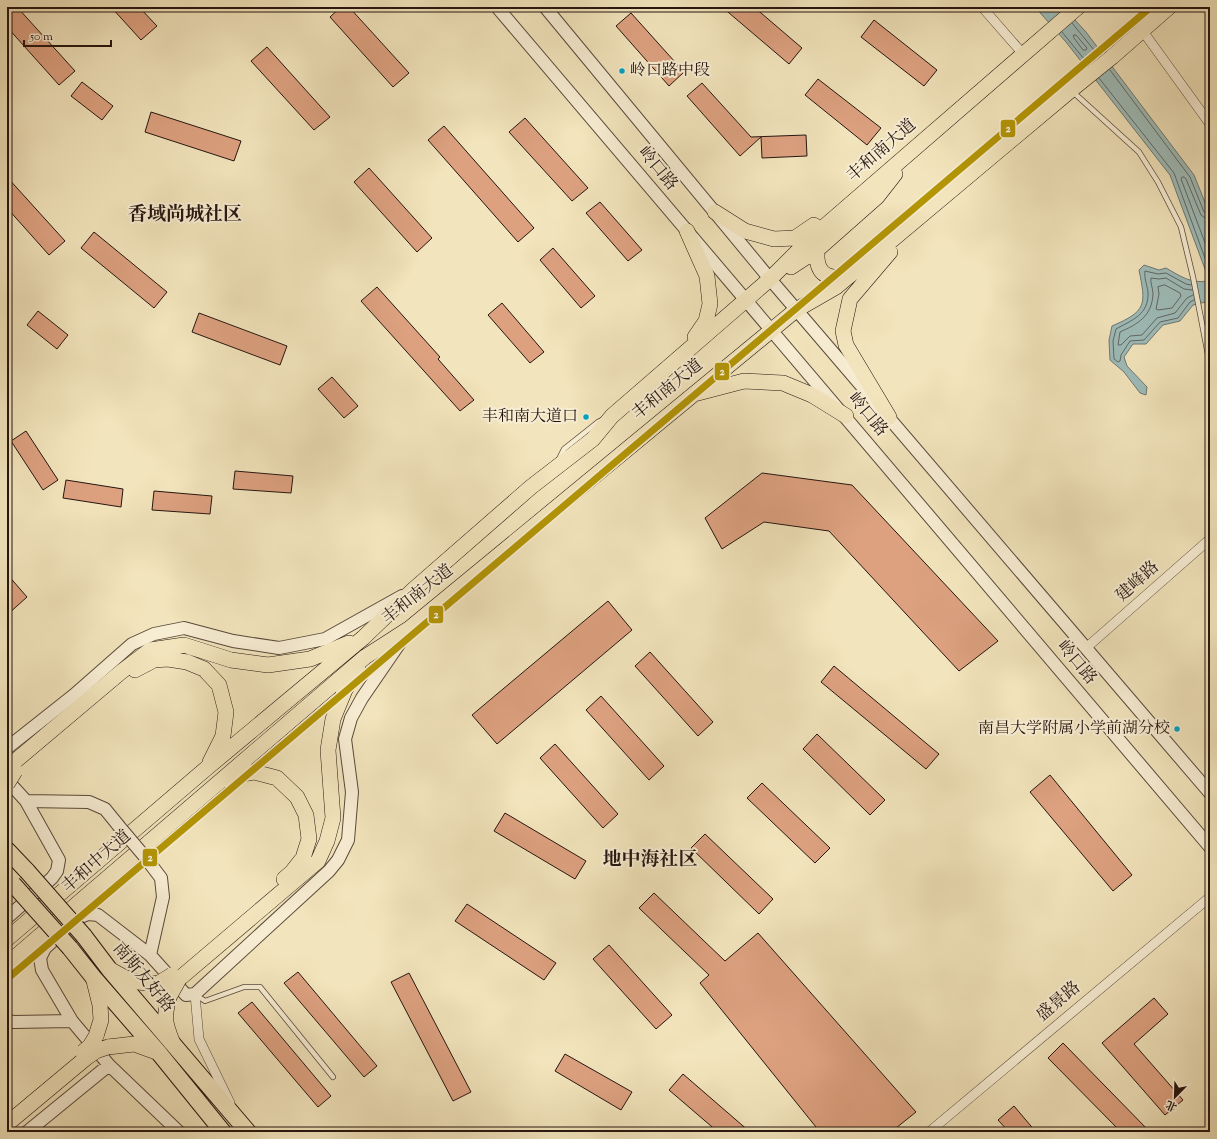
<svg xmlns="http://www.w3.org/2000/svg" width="1217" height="1139" font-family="'Sorts Mill Goudy','Noto Serif SC',serif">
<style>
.water{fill:#9ebcb9;stroke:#6e7975}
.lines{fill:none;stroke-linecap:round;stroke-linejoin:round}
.shore{stroke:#626864;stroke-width:1}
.building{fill:#dda180;stroke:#25150f}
.service-casing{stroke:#58493a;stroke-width:6}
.minor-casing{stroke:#58493a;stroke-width:10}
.tertiary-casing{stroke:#58493a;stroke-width:14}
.primary-casing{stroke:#25150f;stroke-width:16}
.trunk-casing{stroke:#25150f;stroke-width:18}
.service{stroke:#f7edd3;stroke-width:4.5}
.minor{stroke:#f7edd3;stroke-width:9}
.tertiary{stroke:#f7edd3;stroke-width:12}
.primary{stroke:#f2e4bc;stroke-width:15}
.trunk{stroke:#f2e4bc;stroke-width:16}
.tertiary-bridge-casing{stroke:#58493a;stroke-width:14;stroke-linecap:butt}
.primary-bridge-casing{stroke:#25150f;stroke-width:16;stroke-linecap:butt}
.trunk-bridge-casing{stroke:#25150f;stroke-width:18;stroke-linecap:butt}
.tertiary-bridge{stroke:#f7edd3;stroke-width:12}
.primary-bridge{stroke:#f2e4bc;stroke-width:15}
.trunk-bridge{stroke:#f2e4bc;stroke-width:16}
.metro-1-casing{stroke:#f7edd3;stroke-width:10}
.metro-1{stroke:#b39506;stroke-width:7}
.bus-dot{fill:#02a2c4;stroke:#f7edd3;stroke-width:1.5}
.labels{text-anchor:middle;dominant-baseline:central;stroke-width:4;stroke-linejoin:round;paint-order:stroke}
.bus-label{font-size:16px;fill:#25150f;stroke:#f7edd3;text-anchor:end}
.street-label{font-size:17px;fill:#25150f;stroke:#f7edd3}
.quarter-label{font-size:19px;font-weight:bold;fill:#25150f;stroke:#f7edd3}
.line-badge{stroke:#f7edd3;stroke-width:1.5}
.badge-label{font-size:11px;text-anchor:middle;font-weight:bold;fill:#fff}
</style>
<rect width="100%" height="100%" fill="#f2e4bc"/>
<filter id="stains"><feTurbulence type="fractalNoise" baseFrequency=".005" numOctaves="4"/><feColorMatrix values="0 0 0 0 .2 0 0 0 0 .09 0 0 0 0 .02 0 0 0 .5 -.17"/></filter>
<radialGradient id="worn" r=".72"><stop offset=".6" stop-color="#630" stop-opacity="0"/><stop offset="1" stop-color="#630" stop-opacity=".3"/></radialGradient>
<path class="water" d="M1035 7H1063L1086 32 1194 175 1210 215V301L1193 305 1180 321 1163 325 1146 344H1133L1124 357 1127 366 1147 387 1146 395 1140 393 1124 372 1110 360 1109 340 1112 326C1147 311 1146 305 1139 270L1144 265 1159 270 1166 268C1180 276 1191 284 1208 281L1205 269 1170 175 1066 42Z"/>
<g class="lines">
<path class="shore" d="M1072 23 1099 56
M1062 32 1089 65
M1074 35H1076L1087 48 1086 50H1083L1074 38Z
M1110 70 1190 177 1204 212 1207 214H1210
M1099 78 1174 173 1210 272
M1210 219 1205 218 1201 215 1186 179 1184 177H1182L1181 179 1210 256
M1165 285 1180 293 1181 296 1172 308 1158 310 1156 309 1159 294 1158 287Z
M1191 285 1186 284 1166 273 1158 274 1145 271C1144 278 1147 285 1148 292 1149 315 1132 320 1116 329L1113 341 1114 359 1118 362 1120 361 1121 355 1130 341 1144 340 1160 322 1178 318 1190 302 1194 300
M1192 290 1184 289 1166 278 1159 279 1151 278C1150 283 1153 288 1153 294 1152 316 1138 324 1120 332L1118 345H1121L1130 336 1142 335 1157 318 1175 313 1187 298 1193 295"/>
</g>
<path class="building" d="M7 7H17L75 71 59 85 7 27Z
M111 7H139L157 26 141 40Z
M341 7H349L409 73 393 87 330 17Z
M722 7H754L802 48 789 64Z
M631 13 684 72 669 86 616 26Z
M874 20 937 70 924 86 861 37Z
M267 47 330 117 314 130 251 61Z
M818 79 881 128 867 145 805 95Z
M82 82 113 106 102 120 71 96Z
M702 83 751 137 806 135 807 156 762 158 761 137 740 156 687 96Z
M151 112 241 141 234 161 145 132Z
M525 118 588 188 572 201 509 132Z
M444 126 534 228 518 242 428 140Z
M369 168 432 238 417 252 354 182Z
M7 177 65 241 49 255 7 208Z
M600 202 642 250 628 261 586 213Z
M94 232 167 292 154 308 81 248Z
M553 248 595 296 581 308 540 260Z
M377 287 440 357 438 359 474 400 460 411 361 301Z
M502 303 544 352 530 363 488 315Z
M38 311 68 335 57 349 27 325Z
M199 313 287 346 280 365 192 332Z
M332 377 358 406 344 418 318 389Z
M26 431 58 480 43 490 11 441Z
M235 471 293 476 291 493 233 489Z
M762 473 852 485 998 641 959 671 829 531 764 522 722 549 705 518Z
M66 480 123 489 121 507 63 498Z
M154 491 212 496 210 514 152 510Z
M7 574 27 597 7 615Z
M608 601 632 630 497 744 472 715Z
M650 652 713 722 698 736 635 666Z
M834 666 939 754 926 769 821 682Z
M601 696 664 766 649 780 586 710Z
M817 734 885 800 870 815 803 749Z
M555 744 618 814 603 828 540 758Z
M1050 775 1132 875 1113 891 1030 792Z
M762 783 830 848 815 863 747 798Z
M505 813 586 861 575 879 494 831Z
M705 834 773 899 759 914 691 848Z
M654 893 725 961 758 933 916 1112 891 1132H820L700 983 709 975 639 908Z
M467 904 556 963 544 980 455 921Z
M609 945 672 1015 656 1029 593 959Z
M298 972 377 1066 364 1077 284 983Z
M409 973 471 1092 453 1101 391 982Z
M1154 998 1168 1014 1134 1044 1183 1100 1165 1115 1102 1043Z
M252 1002 331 1096 318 1107 238 1013Z
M1063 1043 1150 1132H1121L1048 1058Z
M565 1054 632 1092 621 1110 555 1071Z
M683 1074 750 1132H718L669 1090Z
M1014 1106 1036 1132H1009L998 1120Z"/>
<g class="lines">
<defs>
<path id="service" d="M1073 92 1139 152 1158 182 1181 227 1193 277 1210 365
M559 459 564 449 598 422 602 420
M196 995 205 1001 244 987H260L333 1077"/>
<path id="minor" d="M982 7 1023 54
M1142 30 1210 124
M1086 648 1210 539
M195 994 199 1039 230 1103
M929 1132 1210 897"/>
<path id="tertiary" d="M497 7 1210 847
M545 7 770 279 1210 793
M7 748 74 695 132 644 154 634 184 628 233 641 279 648 325 639 402 596
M7 780 26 801 59 860 57 871 52 878 9 916H7
M26 801 89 802 105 809 118 825
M145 857 161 878 163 897 150 955
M7 1021 14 1022 72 1021 109 1065 179 1132
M72 1021 42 970 40 958 45 948 78 918 88 914 98 915 150 955 186 995 195 994 329 871 338 860 348 840 352 792 345 739 351 718 362 698 408 631
M27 1132 109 1065"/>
<path id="primary" d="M715 212 745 231 774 239 795 238 814 225
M687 231 707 276 710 304 706 321 695 337
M819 244C815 257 816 275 833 277 836 277 839 278 842 277 845 276 848 273 850 272
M791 267 817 250 877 197 895 174
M698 393 744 381 783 383 812 395 846 416
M889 417 846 345 843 331 850 299 890 252
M135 670 154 660 168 659 187 662 204 669 219 685 226 712 223 736 210 762
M7 768 121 672 150 650 184 645 231 660 268 665 310 659 349 643
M227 780 236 775 254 772 277 778 297 797 306 815 309 839 303 858 292 872 284 879
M7 939 208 767 363 638 413 590 531 487 593 439 612 416 770 279 810 239 1078 7
M7 964 365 657 410 628 796 310 836 287 1071 90 1112 57 1169 7
M111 970C130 981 137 984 159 983
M93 977 100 1005 101 1020 96 1036
M179 979 318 861 327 841 333 818 328 750 333 719 345 690 358 668
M169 997C164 1017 164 1021 172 1041
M108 1047 134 1044 159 1053
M7 1124 86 1058"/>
<path id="trunk" d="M7 850 27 871
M84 936 109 969 248 1132
M70 948 93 977 159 1053 223 1132"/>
</defs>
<use href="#service" class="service-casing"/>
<use href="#minor" class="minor-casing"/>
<use href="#tertiary" class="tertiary-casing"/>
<use href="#primary" class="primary-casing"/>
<use href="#trunk" class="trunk-casing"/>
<use href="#service" class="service"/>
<use href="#minor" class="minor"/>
<use href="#tertiary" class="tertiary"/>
<use href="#primary" class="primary"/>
<use href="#trunk" class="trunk"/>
<defs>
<path id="tertiary-bridge" d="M118 825 145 857"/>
<path id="primary-bridge" d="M7 784 15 771
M159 983 172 975
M169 997 179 979
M83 1052 90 1046 96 1036
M86 1058 96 1051 108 1047"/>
<path id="trunk-bridge" d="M27 871 84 936
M13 884 70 948"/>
</defs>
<use href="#tertiary-bridge" class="tertiary-bridge-casing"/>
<use href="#primary-bridge" class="primary-bridge-casing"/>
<use href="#trunk-bridge" class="trunk-bridge-casing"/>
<use href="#tertiary-bridge" class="tertiary-bridge"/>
<use href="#primary-bridge" class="primary-bridge"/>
<use href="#trunk-bridge" class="trunk-bridge"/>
<defs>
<path id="metro-1" d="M7 979 1151 7"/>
</defs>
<use href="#metro-1" class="metro-1-casing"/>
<use href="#metro-1" class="metro-1"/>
</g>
<g class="bus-dot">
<circle cx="622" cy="71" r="3.5"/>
<circle cx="586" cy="417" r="3.5"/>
<circle cx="1177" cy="729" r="3.5"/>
</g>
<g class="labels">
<g class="bus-label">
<text x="630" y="71" text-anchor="start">岭口路中段</text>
<text x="578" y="417">丰和南大道口</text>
<text x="1170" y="729">南昌大学附属小学前湖分校</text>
</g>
<g class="street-label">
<text transform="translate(882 151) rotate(-41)">丰和南大道</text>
<text transform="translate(657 169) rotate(50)">岭口路</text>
<text transform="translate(668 390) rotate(-39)">丰和南大道</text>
<text transform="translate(867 415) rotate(50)">岭口路</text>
<text transform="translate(1138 582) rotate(-42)">建峰路</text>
<text transform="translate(418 595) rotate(-38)">丰和南大道</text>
<text transform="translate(1076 663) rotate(50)">岭口路</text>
<text transform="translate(97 862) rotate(-41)">丰和中大道</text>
<text transform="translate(143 978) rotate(50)">南斯友好路</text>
<text transform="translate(1059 1002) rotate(-40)">盛景路</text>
</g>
<g class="quarter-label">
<text x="185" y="215">香域尚城社区</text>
<text x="650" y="860">地中海社区</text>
</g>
</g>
<g class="line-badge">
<rect x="1000" y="119" width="16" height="19" rx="4" fill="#b39506"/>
<rect x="714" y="362" width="16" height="19" rx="4" fill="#b39506"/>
<rect x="428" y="605" width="16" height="19" rx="4" fill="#b39506"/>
<rect x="142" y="848" width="16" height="19" rx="4" fill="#b39506"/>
</g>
<g class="badge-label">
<text x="1008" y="132">2</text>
<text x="722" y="375">2</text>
<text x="436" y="618">2</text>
<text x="150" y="861">2</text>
</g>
<rect width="1217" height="1139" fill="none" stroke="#f2e4bc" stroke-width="24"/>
<rect x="8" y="8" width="1201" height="1123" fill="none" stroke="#25150f" stroke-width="2"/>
<rect x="12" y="12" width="1193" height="1115" fill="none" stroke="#25150f"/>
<g transform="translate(1175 1097) rotate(203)" stroke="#f7edd3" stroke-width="3" paint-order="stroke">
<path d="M0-3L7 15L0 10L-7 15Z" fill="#25150f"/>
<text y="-6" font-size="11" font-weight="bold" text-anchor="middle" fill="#25150f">北</text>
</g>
<path d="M24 40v6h87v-6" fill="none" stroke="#25150f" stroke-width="2"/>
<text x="30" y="40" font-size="12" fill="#25150f" stroke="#f7edd3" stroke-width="3" paint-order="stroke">50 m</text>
<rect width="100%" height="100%" filter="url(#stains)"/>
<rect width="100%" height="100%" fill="url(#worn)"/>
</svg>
